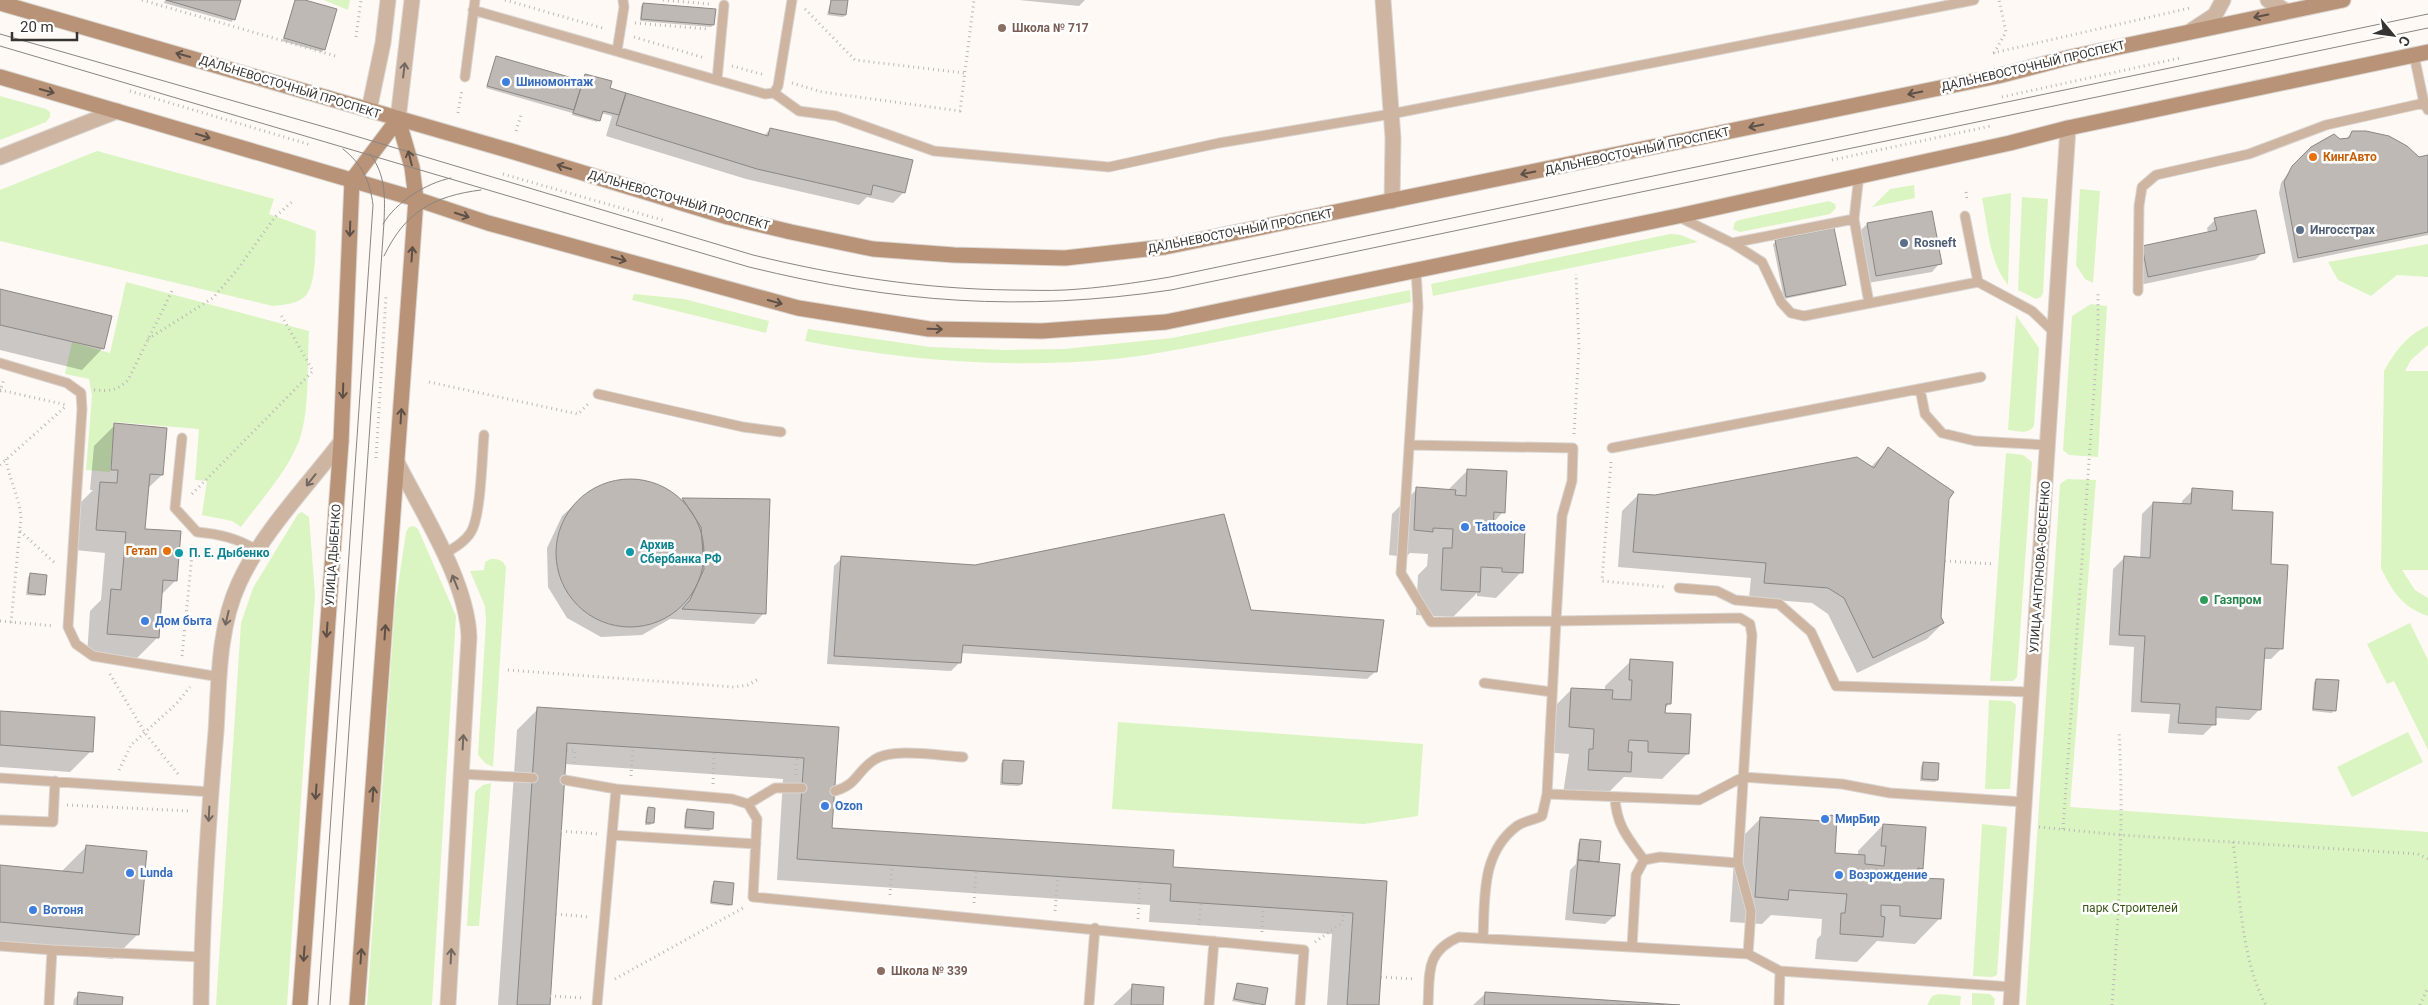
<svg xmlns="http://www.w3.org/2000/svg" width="2428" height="1005" font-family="Roboto,sans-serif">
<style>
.green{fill:#daf5c1}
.shadow{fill:#0003}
.building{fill:#beb9b5;stroke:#8b8784}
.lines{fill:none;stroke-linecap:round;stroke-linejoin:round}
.service-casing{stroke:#dad6d2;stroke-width:11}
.minor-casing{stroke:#dad6d2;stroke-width:17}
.secondary-casing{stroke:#dad6d2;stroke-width:17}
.path{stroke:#bcb8b5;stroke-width:3;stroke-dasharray:1 4;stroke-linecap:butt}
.service{stroke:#ceb5a2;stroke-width:9}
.minor{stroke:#ceb5a2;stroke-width:15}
.secondary{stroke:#b89377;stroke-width:15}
.tram{stroke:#898583;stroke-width:1}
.oneway{stroke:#5d5047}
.oneway2{stroke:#73685f}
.education-dot{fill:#8d6e63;stroke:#fff;stroke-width:2}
.shop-dot{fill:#3f7fe0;stroke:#fff;stroke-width:2}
.food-dot{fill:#e8710a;stroke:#fff;stroke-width:2}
.service-dot{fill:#5c6f8a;stroke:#fff;stroke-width:2}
.culture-dot{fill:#0f9aa8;stroke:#fff;stroke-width:2}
.leisure-dot{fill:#2e9e5b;stroke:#fff;stroke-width:2}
.labels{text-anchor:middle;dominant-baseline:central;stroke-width:5;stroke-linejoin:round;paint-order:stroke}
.education-label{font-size:12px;font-weight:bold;fill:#785e54;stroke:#fff;text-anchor:start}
.street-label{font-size:12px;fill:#363433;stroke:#fff}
.shop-label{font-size:12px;font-weight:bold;fill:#366cbe;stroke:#fff;text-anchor:start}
.food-label{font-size:12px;font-weight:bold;fill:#c56008;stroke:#fff;text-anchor:start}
.service-label{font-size:12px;font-weight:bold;fill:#4e5e75;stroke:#fff;text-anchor:start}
.culture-label{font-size:12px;font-weight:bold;fill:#0d838f;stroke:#fff;text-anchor:start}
.leisure-label{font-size:12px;font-weight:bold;fill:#27864d;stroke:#fff;text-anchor:start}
.park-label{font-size:12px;fill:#395416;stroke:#fff}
</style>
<rect width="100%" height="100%" fill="#fef9f5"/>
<path class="green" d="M324 0H350L348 10Z
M0 96 46 109 50 112V117L46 122 0 140Z
M97 151 274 199 269 214 316 231C315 247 317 289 303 298 295 304 283 305 273 306L0 241V190Z
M1914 185 1915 198 1872 207 1890 189Z
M2080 189 2100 191 2093 283 2085 279 2076 265Z
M2011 193 2008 285C1989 262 1988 227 1982 198Z
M2022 197 2048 199 2043 293 2041 297 2036 299 2018 290Z
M1829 201 1835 204 1836 208 1830 214 1740 232 1733 229 1735 222 1739 220Z
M1670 234 1681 235 1698 242 1433 296 1431 284Z
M2428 244V277L2397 275 2371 296 2338 280 2328 262Z
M126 282 309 331C307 363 310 412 299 441 287 472 261 500 241 527L232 521 202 515 207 481 195 480 199 429 114 422 110 472 86 470 92 396 89 379 65 374 72 342 110 353Z
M1410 290 1411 302C1358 313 1305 324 1252 335 1206 344 1161 354 1114 359 1010 369 908 361 805 341L808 329 930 347 1006 350 1064 349 1172 338Z
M634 294 684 299 769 321 766 333 632 300Z
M2091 304 2107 306 2098 457 2069 455 2063 450 2072 316Z
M2016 315 2039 348 2034 426C2028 435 2018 431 2008 430Z
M2428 326V345L2411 360 2405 371H2428V570H2402L2415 590 2428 598V616C2403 608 2392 591 2381 568L2384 371C2395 352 2406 335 2428 326Z
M2006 453 2023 455 2032 462 2017 677 2013 681H1990Z
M2067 479 2096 480 2070 807 2428 832V1005H2026L2060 484Z
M302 512 309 517 315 594 287 1005H216L241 623 253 588 298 514Z
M414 526 418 529 456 616 432 1005H367L395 606 406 532 409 527Z
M491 559C499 559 503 560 506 567L493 767 485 763 478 755 486 622 485 606 470 571 484 570 485 562Z
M2410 623 2428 660V750L2394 681 2387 684 2367 644Z
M1989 700 2011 701 2016 705 2010 789H1985Z
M1118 722 1423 744 1418 816 1364 824 1112 809Z
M2408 732 2423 762 2352 797 2337 767Z
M491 783 479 926H467L475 792 483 785Z
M1982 824 2007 827 1997 975 1992 977 1973 976Z
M1972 993 1990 994 1995 999 1994 1005H1972Z
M1938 994 1961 996 1960 1005H1927L1932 996Z"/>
<path class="shadow" d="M165 0H240L232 22 164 3Z
M295 0H300L324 49 322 52 282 41Z
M831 0H838L845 15 843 17 827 15Z
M1019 0H1085L1079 6Z
M644 4 713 25 711 27 640 21 641 6Z
M496 57 581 82 585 75 608 89 764 136 770 129 904 192 893 203 867 197 859 205 746 179 606 136 612 116 601 113 597 122 572 115V113L486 88Z
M2352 132 2418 158 2428 156V235L2293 263 2279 193 2281 183 2294 165 2340 140 2346 139Z
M2215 220 2263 252 2255 260 2140 285 2134 255 2142 247 2208 233 2207 228Z
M1867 224 1940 263 1932 272 1868 283 1859 232Z
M1776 242 1844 285 1842 287 1784 299 1773 244Z
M0 291 103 348 82 370 0 350Z
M115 425 162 475 147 489 144 530 176 580 161 595 157 638 136 659 87 655 90 611 101 600 105 553 75 550 79 504 93 490H90L94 446Z
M1888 449 1948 498 1939 617 1943 623 1927 639 1857 673 1828 614 1812 603 1749 598 1751 578 1618 567 1622 511 1638 495 1655 496 1871 467Z
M1468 470 1503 512 1492 524V533H1501L1504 530 1521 572 1496 598 1477 596V593L1453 617 1416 615 1418 575 1427 566 1428 554 1410 553 1406 557 1389 555 1392 514 1417 489 1448 490Z
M644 480 682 500H769L764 613 754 624 670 619 642 635 601 637 567 618 548 587 547 548 562 516 574 505 606 483Z
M2193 490 2231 511 2269 565 2282 648 2271 659H2263L2260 709 2249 720 2215 718 2214 724 2203 735 2168 733 2170 714 2131 712 2134 647 2109 645 2113 569 2124 558 2140 559 2142 514 2153 503 2182 505V501Z
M842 558 1250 611 1376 671 1367 679 960 653V662L951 671 827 664 834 566Z
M31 575 43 594 41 596 26 595 28 577Z
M1631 661 1670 703 1664 709V714L1688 753 1662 779 1624 777 1604 797 1563 794 1569 754 1544 752 1546 715 1572 689 1605 691V686Z
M2317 680 2334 710 2332 713 2312 711 2314 682Z
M538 709 837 728 831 829 1172 868 1386 882 1378 1005H1327L1332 934 1149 922 1150 905 777 880 783 779 564 764 548 1005H498L517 730Z
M0 712 91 751 70 772 0 767Z
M1004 761 1021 784 1019 786 1000 785 1001 763Z
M1924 763 1937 780 1935 782 1920 781 1921 766Z
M648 808 652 823 650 825H645L646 811Z
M687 810 712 829 709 831 684 829 685 813Z
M1829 817 1834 854 1858 856V851L1883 825 1922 868 1917 874 1916 879 1940 918 1915 944 1877 941 1857 962 1815 959 1817 939 1821 935 1822 919 1771 915 1762 924 1730 922 1735 844 1761 818 1823 822Z
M1580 841 1597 863 1618 865 1614 916 1605 924 1565 920 1570 870 1576 864 1578 843Z
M87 846 138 934 113 959 0 949V866L61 872Z
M714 883 731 904 729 906 710 904 712 885Z
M1237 984 1264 1004 1254 1005 1232 1001Z
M1133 986 1162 1005H1113Z
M1486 993 1662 1005H1473Z
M79 994 121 1005H73L74 999Z"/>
<path class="building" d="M166 0H241L235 20Z
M295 0H305L337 9 325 50 284 38Z
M831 0H848L846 15 829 13Z
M643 3 716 9 714 25 641 19Z
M496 56 583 81 574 110 487 86Z
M585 74 612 81 610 88 626 93 619 115 603 111 600 121 573 113Z
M626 93 768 136 770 128 913 160 905 193 873 185 871 195 757 169 616 125Z
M2352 131H2366L2389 136 2407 146 2419 157 2428 155V232L2298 258 2284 182 2292 166 2311 147 2334 134 2340 139 2349 138Z
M2256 210 2265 253 2148 277 2142 246 2217 230 2214 218Z
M1932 211 1942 264 1876 276 1867 223Z
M1834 228 1846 285 1786 297 1775 240Z
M0 289 112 316 104 349 0 325Z
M114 423 167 428 163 475 150 474 145 529 181 531 177 581 163 580 159 638 107 634 111 589 121 590 126 532 96 530 100 482 117 483 118 470H111Z
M1888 447 1954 492 1949 499 1941 617 1944 623 1873 658 1844 598 1828 588 1764 583 1766 563 1633 552 1638 494 1655 495 1857 457 1874 468Z
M1467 469 1507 471 1505 513 1494 512 1493 531 1504 532V529L1525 530 1523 573 1502 572V568L1481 567 1480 592 1441 590 1443 548H1452L1453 529 1433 528V532L1414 530 1416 487 1456 490 1455 495 1466 496Z
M556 553a74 74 0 1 1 148 0a74 74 0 1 1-148 0Z
M2192 488 2233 491 2232 510 2273 512 2271 564 2288 565 2283 649 2265 648 2261 710 2216 707V725L2178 723 2180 704 2141 702 2145 636 2119 635 2124 556 2150 558 2153 502 2191 504Z
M682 498 770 499 766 614 682 609 690 600 704 569 701 527Z
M1224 514 1251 610 1384 620 1377 672 963 645 961 663 834 656 841 556 975 565Z
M30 573 47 575 45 595 28 593Z
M1630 659 1673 662 1671 704H1666L1665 713 1691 714 1689 754 1648 752V741L1629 740 1628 752H1632L1631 772 1588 770 1589 749H1593L1594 729 1569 727 1571 688 1613 690 1612 699 1631 700 1632 680H1629Z
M2316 679 2339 680 2336 711 2313 709Z
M537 707 839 727 832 828 1174 850 1173 867 1387 881 1379 1005H1347L1353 913 1170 901 1171 884 797 859 804 758 567 743 550 1005H517Z
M0 711 95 717 93 752 0 745Z
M1003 760 1024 761 1022 784 1002 783Z
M1923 762 1939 763 1938 780 1922 779Z
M648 807 655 808 654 823H646Z
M687 809 714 812 713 829 685 827Z
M1832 815 1837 819 1835 853 1865 855V864L1884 866 1886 846H1881L1883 824 1926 827 1923 869 1918 868V878L1944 879 1941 919 1900 916V906L1881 905V916L1885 917 1883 937 1840 934 1841 913H1845L1847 894 1789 890 1788 900 1755 897 1760 817 1825 821 1828 816Z
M1580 839 1601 841 1599 862 1578 860Z
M86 845 147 851 139 935 0 922V865L83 873Z
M1578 860 1620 864 1615 916 1573 913Z
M714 881 734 883 732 905 711 902Z
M1237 983 1268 988 1265 1005 1234 999Z
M1132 984 1164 987 1163 1005H1131Z
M78 992 123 997 122 1005H77Z
M1485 992 1680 1005H1484Z"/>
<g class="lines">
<defs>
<path id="service" d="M473 10 765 94 774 93 778 86 792 0
M617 51 624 7 623 0
M2414 55 2424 103 2428 110
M465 77 475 0
M717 80 724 5
M774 93 799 111 836 116 934 151 1109 167 1219 143 1391 114 1974 0
M1859 175 1854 219 1869 303
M1965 216 1978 282
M1679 217 1732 243 1762 262 1781 302 1791 313 1804 316 1978 282 2032 311 2055 333
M1732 243 1854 219
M1416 269 1418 307 1401 573 1431 622 1556 621 1547 794 1699 800 1743 777 1842 784 1890 793 2024 802
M2138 291 2139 206 2142 187 2156 175 2249 154 2326 125 2424 103
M0 363 67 383 81 393 82 409 68 627 76 644 93 656 220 677
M1920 389 1925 414 1942 433 1975 441 2047 445
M598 394 743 427 781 432
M182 438 175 508 197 532C220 534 236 538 257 550
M1409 445 1573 448 1572 481 1562 516 1556 621 1740 618 1750 624 1752 635 1738 863 1751 911 1748 954 1459 937C1425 952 1430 972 1428 1005
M1612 448 1981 377
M444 554C454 548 465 542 471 532 481 516 482 456 484 435
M1679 588 1717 591 1735 600 1779 604 1811 632 1836 686 2031 692
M1484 683 1552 692
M462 774 533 778
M0 778 211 792
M565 780 616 789 732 799 748 804 757 819 753 897 1304 950 1300 1005
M835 791C857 785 857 771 874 760 892 747 940 756 963 757
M1615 797C1616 825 1628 838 1644 860
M748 804 775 788H802
M0 820 53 822 55 781
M612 835 756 844
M1483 938C1485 897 1481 853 1517 826 1524 821 1534 820 1542 816L1547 794
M0 946 52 950
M1632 947 1636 875 1644 860 1660 857 1738 863
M1748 954 1780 971 1779 1005
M1780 971 2012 987
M1089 1004 1095 928
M49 1005 52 950 201 957
M597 1005 616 789
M1209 1005 1214 941"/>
<path id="minor" d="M1383 0 1393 138 1392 201
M2268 0 2286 11
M2192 30 2215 15 2223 0
M369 110 383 43 388 0
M398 119 412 0
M0 157 117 111
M398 464C423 514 467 581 469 637L448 1005
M201 1005C202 914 208 823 216 732 219 683 218 628 239 583 261 534 308 485 341 442
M2011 1005 2068 128"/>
<path id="secondary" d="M0 3 511 151 728 217 791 232 873 249 954 255 1065 258 1165 247 1998 76 2071 57 2343 0
M0 77 416 199 488 223 798 308 929 329 1042 331 1166 322 1678 216 2010 143 2068 128 2428 52
M300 1005 341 442 352 180 398 119
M357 1005 416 199 412 167 398 119"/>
</defs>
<use href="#service" class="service-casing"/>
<use href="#minor" class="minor-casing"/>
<use href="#secondary" class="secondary-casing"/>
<path class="path" d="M142 0 339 57
M505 0 606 29
M663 0 710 4
M805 9 855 60 964 73
M635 23 708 29
M356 37 361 0
M634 37 705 58
M1993 53 2190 8
M1994 53 2006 32 1999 0
M732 66 765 75
M792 83 822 92 960 111 974 0
M130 91 311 145
M2002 97 2180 58
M458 113 462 90
M516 131 522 112
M1832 160 1991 126
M503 174 666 221
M1966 192 1967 201
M148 339 213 298 237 270 275 217 294 200
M429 382 578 414 589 403
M0 390 67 405
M94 390C109 391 117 391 128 380L173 289
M0 392 4 379
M1574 434 1579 347 1576 274
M376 458 386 296
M6 459C9 479 19 497 21 517L11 623
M1611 462 1602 581 1666 587
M0 465 66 406
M192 494 313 371 281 315
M20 531 56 564
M1945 561 1994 564
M0 621 54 626
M182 656 193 545
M508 670 734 687 748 685 760 678
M110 674 145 733 178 774
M567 750H575L574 766
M119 770 131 745 176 704 190 687
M796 775 797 758
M631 776 633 747
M713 784 714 752
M67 805 190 811
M2039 827 2121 835 2418 854 2428 859
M2063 829 2098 334V292
M561 831 598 834
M2233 842C2240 892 2241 961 2266 1005
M890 895 892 866
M974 903 976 871
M1055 911 1058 877
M556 914 590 917
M1138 919 1140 882
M1199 925 1201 903
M1262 932 1263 908
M1315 942 1342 923 1344 913
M1381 977 1415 979
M615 979 743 908
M550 996 585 998
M2112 1005C2119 914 2124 823 2119 731
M2420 1005 2428 987"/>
<use href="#service" class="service"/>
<use href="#minor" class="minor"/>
<use href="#secondary" class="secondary"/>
<path class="tram" d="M0 34 342 132 753 255C839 276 923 289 1012 290 1029 290 1047 291 1065 290 1100 288 1135 283 1170 277L2428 14
M0 46 749 267C896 303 1021 312 1171 290L2428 28
M383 224C396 202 426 183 451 178
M384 256C405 212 433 196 481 190
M318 1005 373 205C370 181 362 164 343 149
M330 1005 384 222C385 197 386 175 370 154"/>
</g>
<defs><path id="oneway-shaft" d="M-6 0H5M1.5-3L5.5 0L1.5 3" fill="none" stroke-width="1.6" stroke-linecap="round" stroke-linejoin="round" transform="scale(1.25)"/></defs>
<g class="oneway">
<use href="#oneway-shaft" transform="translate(2261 16) rotate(168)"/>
<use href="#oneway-shaft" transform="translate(183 55) rotate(-164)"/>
<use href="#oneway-shaft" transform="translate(47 91) rotate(16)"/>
<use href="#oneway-shaft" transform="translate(1915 93) rotate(168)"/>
<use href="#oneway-shaft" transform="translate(1756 126) rotate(168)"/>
<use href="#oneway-shaft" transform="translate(203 136) rotate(17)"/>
<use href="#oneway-shaft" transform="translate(410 158) rotate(-104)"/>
<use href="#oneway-shaft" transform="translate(564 167) rotate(-163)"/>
<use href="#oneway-shaft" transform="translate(1528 173) rotate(168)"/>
<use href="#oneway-shaft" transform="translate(462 215) rotate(18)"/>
<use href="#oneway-shaft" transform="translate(350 229) rotate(92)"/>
<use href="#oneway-shaft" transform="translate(412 254) rotate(-86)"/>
<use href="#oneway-shaft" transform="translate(619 259) rotate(15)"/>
<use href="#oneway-shaft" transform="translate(775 302) rotate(15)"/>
<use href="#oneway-shaft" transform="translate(935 329) rotate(2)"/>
<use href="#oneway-shaft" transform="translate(343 391) rotate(92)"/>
<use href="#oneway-shaft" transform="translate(401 416) rotate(-86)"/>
<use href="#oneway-shaft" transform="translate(327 630) rotate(94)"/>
<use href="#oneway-shaft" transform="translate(385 632) rotate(-86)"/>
<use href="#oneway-shaft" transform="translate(316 792) rotate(94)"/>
<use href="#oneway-shaft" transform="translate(373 794) rotate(-86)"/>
<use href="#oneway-shaft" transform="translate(304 954) rotate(94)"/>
<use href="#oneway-shaft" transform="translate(361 956) rotate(-86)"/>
</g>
<g class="oneway2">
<use href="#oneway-shaft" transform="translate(404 70) rotate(-83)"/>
<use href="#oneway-shaft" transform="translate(311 480) rotate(128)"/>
<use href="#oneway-shaft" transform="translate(455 582) rotate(-112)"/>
<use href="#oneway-shaft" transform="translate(227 618) rotate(103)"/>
<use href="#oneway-shaft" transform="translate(463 742) rotate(-87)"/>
<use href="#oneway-shaft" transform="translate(209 814) rotate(93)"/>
<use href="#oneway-shaft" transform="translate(451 956) rotate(-87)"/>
</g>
<g class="education-dot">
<circle cx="1002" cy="28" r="5"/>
<circle cx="881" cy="971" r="5"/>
</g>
<g class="shop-dot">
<circle cx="506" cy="82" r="5"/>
<circle cx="1465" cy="527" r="5"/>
<circle cx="145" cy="621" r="5"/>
<circle cx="825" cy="806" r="5"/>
<circle cx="1825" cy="819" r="5"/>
<circle cx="130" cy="873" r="5"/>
<circle cx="1839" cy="875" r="5"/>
<circle cx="33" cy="910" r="5"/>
</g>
<g class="food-dot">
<circle cx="2313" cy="157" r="5"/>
<circle cx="167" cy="551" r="5"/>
</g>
<g class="service-dot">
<circle cx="2300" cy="230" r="5"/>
<circle cx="1904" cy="243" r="5"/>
</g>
<g class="culture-dot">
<circle cx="630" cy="552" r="5"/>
<circle cx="179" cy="553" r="5"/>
</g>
<circle class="leisure-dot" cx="2204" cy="600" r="5"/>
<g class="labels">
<g class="education-label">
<text x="1012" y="28">Школа № 717</text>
<text x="891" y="971">Школа № 339</text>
</g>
<g class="street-label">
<text transform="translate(2033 66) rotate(-13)">ДАЛЬНЕВОСТОЧНЫЙ ПРОСПЕКТ</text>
<text transform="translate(290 87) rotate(17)">ДАЛЬНЕВОСТОЧНЫЙ ПРОСПЕКТ</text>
<text transform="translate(1637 151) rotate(-12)">ДАЛЬНЕВОСТОЧНЫЙ ПРОСПЕКТ</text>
<text transform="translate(679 200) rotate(16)">ДАЛЬНЕВОСТОЧНЫЙ ПРОСПЕКТ</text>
<text transform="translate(1240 231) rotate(-11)">ДАЛЬНЕВОСТОЧНЫЙ ПРОСПЕКТ</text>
<text transform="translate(333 555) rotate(-86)">УЛИЦА ДЫБЕНКО</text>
<text transform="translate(2040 567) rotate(-86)">УЛИЦА АНТОНОВА-ОВСЕЕНКО</text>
</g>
<g class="shop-label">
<text x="516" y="82">Шиномонтаж</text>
<text x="1475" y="527">Tattooice</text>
<text x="155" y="621">Дом быта</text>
<text x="835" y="806">Ozon</text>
<text x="1835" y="819">МирБир</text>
<text x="140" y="873">Lunda</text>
<text x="1849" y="875">Возрождение</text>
<text x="43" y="910">Вотоня</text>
</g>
<g class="food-label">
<text x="2323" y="157">КингАвто</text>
<text x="157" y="551" text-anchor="end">Гетап</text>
</g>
<g class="service-label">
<text x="2310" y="230">Ингосстрах</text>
<text x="1914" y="243">Rosneft</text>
</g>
<g class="culture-label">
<text x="640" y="545">Архив<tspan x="640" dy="14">Сбербанка РФ</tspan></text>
<text x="189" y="553">П. Е. Дыбенко</text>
</g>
<g class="leisure-label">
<text x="2214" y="600">Газпром</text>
</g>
<g class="park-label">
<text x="2130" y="908">парк Строителей</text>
</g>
</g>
<g transform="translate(2393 35) rotate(119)" stroke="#ffffff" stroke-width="4" paint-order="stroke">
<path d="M0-4L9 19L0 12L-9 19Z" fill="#363433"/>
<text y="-8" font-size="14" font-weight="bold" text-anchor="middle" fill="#363433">С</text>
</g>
<path d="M12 32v8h65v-8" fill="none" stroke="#363433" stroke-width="2.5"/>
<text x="20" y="32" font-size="15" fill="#363433" stroke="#ffffff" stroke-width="4" paint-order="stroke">20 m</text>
</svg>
